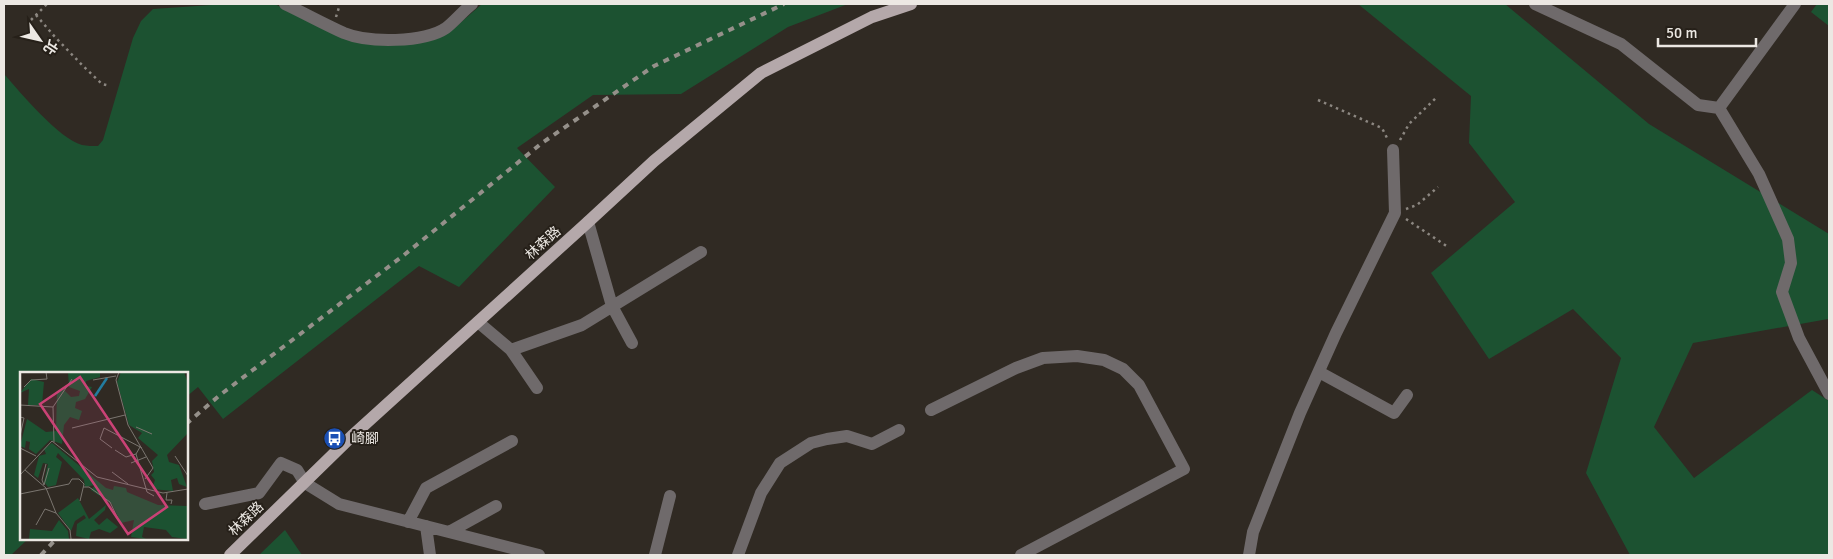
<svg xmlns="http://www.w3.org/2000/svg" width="1833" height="559" font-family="Signika,'Noto Sans TC',sans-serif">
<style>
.green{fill:#1c5231}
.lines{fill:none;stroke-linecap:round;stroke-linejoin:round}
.path{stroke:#8c8781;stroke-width:2.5;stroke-dasharray:2.5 4;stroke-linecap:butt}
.minor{stroke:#6f6a6b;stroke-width:12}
.major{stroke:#b4a8aa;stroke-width:12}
.rail{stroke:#95908a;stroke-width:4;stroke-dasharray:6 6;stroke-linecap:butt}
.labels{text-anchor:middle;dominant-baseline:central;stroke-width:4;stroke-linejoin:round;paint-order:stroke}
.street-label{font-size:14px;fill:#ece8e3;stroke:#262019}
.poi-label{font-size:14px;fill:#ece8e3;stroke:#262019;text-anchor:start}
.inset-river{fill:none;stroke:#237c9f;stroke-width:2.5}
.inset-road{fill:none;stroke:#7b7670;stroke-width:1}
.view{fill:#ca4276;fill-opacity:0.15;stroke:#ca4276;stroke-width:2.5}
.inset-edge{fill:none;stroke:#ece8e3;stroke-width:2.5}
</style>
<rect width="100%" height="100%" fill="#302a23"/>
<path class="green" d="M226 4H274L295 13 342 38 451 31 482 4H848L788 27 681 94 593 95 517 148 555 187 459 287 419 266 223 419 198 387 186 397V373H21V538H29L11 555H4V74C21 93 58 138 82 145 87 146 93 146 98 146L103 140 133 38 141 21 153 9Z
M1358 4H1505L1649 124 1829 234 1828 319 1693 343 1654 427 1694 478 1812 390 1829 401V555H1630L1586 473 1621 358 1573 309 1489 359 1431 273 1515 202 1469 143 1471 96Z
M1817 4H1829V26L1811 12Z
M285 530 302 555H259Z"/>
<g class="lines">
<path class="path" d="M36 15 55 37 83 66 102 84 110 86
M336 17 340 4
M31 20 47 4
M1318 100 1382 128 1388 140
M1400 140 1409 124 1436 98
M1406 209 1417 205 1438 187
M1406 219 1448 247"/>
<path class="minor" d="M285 4C304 13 324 24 344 33 368 43 424 43 446 28 455 21 463 11 472 4
M1535 4 1621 44 1698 105 1719 108 1795 4
M1719 108 1759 174 1788 239 1791 263 1782 292 1799 338 1829 394
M588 222 612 306 632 343
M478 322 511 350 582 325 701 252
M511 350 537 388
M1319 372 1394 413 1407 395
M931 410 1016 368 1043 358 1077 356 1104 360 1123 369 1139 385 1184 469 1021 555
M205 504 259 493 281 463 297 470 305 483 339 504 539 555
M408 522 426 488 512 441
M426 526 430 555
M449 532 496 506
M655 555 670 496
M738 555 761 493 780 463 811 443 827 439 847 436 872 444 899 430
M1249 555 1253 532 1300 413 1336 333 1395 213 1393 150"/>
<path class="major" d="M230 555 352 436 588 222 654 161 761 73 872 17 911 4"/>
<path class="rail" d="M186 424 220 395 404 255 542 143 654 66 784 4
M41 555 57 538"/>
</g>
<defs>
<symbol id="bus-disc" viewBox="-11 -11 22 22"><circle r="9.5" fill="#1a4fb4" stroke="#262019"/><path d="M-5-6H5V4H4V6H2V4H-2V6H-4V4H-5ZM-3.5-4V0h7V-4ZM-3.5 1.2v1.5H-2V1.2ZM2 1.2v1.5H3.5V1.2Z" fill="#fff"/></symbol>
</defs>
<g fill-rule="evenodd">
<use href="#bus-disc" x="322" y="426" width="25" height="25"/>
</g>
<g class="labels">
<g class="street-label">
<text transform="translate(543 243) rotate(-42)">林森路</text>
<text transform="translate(246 519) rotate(-44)">林森路</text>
</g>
<g class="poi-label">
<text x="351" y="438">崎腳</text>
</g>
</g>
<g transform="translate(20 372)">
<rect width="168" height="168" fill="#302a23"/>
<path d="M48 0H80V5L66 9V14L72 15 65 27 56 30 55 36 62 39 59 48 50 45 44 53 42 72 30 68 16 82 9 77 10 70 6 69 5 76 0 74 7 47 26 60 36 59 37 21 43 17 51 25 59 24 60 19 49 15ZM101 0H164L167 8V62L147 83 149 90 159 93 167 115 159 112 157 106 151 108 153 119 132 117 135 108 131 103 134 100 132 89 138 83 118 66 122 61 109 53 97 10ZM11 7 24 10 22 33H8L9 17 0 21ZM32 71 86 116 93 118 94 114 106 116 107 120 138 133 167 134V167L152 165 146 158 124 155 122 165 126 167 111 165 114 148 101 151 92 132 71 118 75 113 65 115 64 108 38 81 36 85 42 90 36 113 28 115 24 110 28 92 23 91 18 106 14 103 19 84 26 82 24 77ZM58 126 69 147 86 133 85 138 74 148 79 153 87 146 98 155 90 161 79 157 71 160 69 167 56 164 57 152 66 146 64 143 55 149 51 159 38 141ZM39 148 48 159 49 167H9L10 157 32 159Z" fill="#1c5231"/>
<path class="inset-river" d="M75 24 87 6"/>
<path class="inset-road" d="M99 0 96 8 108 53 133 96 125 107M73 8 96 4M4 15 11 8 27 7 26 0M0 33 33 35 34 70M33 35 52 7M0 45 4 46 0 64M116 55 132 62M52 56 105 43M0 76 16 84M92 76 80 67 84 56 122 76M95 78 106 85 116 82 120 75M116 82 127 120 134 124M155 84 168 104M111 91 126 85M5 98 26 116 36 141 50 158 51 167M92 100 108 112M0 103 32 69 77 105 143 121 168 117M24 113 22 108 26 92M24 113 29 96M63 115H69L90 130 99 149M147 121 146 128H152L151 132M0 122 49 112 52 107H59L64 112 60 129M16 153 25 137 36 141"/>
<path class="view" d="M60 5 147 135 108 162 20 32Z"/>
<rect width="168" height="168" class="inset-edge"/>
</g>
<rect width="1833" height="559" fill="none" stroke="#ece8e3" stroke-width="10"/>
<g transform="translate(40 40) rotate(124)" stroke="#262019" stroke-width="4" paint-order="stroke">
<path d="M0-4L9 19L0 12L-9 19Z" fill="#ece8e3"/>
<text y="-8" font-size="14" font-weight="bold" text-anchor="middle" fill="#ece8e3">北</text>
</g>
<path d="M1658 38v8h98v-8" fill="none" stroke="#ece8e3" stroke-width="2.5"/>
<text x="1666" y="38" font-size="15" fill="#ece8e3" stroke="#262019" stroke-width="4" paint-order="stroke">50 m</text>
</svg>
